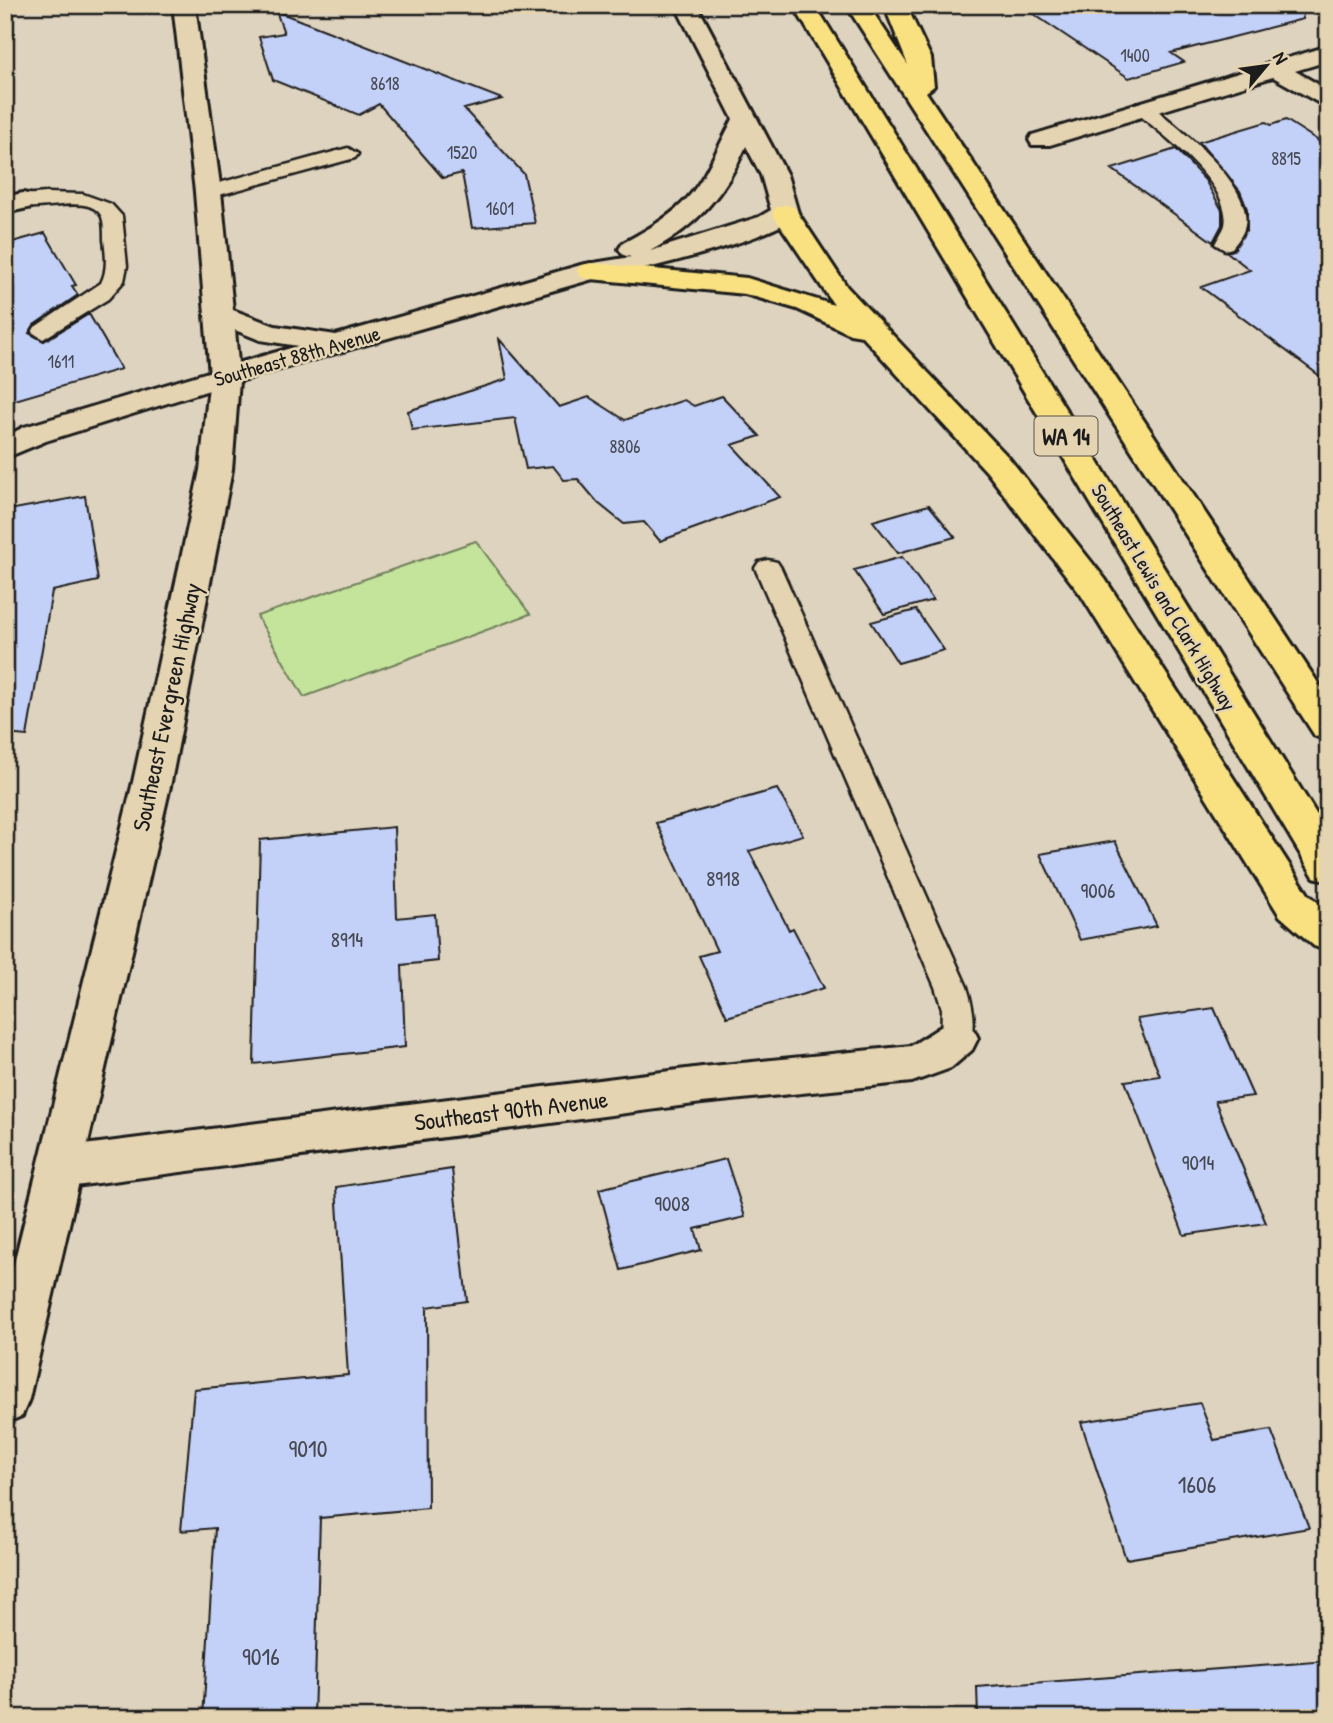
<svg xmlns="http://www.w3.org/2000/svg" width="1333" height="1723" font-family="'Patrick Hand',sans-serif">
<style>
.green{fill:#c5e49b;stroke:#70805c;stroke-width:2}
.building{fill:#c3d0f7;stroke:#1c1c1c;stroke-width:2}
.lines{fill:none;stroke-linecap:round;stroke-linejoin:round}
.lane-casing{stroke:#1c1c1c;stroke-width:5}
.street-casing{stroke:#1c1c1c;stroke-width:6}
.secondary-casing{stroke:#1c1c1c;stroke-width:6}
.highway-casing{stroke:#1c1c1c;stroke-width:6}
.lane{fill:#e5d4b1;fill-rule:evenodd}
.street{fill:#e5d4b1;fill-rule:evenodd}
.secondary{fill:#e5d4b1;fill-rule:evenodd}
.highway{fill:#f9e181;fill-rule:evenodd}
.labels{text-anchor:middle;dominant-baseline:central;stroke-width:5;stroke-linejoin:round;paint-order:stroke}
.far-number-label{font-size:18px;fill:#464953}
.far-street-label{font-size:21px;fill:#1c1c1c;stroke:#e5d4b1}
.number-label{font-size:21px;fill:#464953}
.shield{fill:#e5d4b1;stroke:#585349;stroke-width:2}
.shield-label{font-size:23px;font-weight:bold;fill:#1c1c1c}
.street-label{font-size:24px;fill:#1c1c1c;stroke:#e5d4b1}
.near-number-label{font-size:24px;fill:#464953}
</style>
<rect width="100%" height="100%" fill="#ded3bf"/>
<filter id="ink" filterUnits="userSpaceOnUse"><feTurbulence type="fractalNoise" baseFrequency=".0143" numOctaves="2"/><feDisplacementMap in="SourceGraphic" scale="14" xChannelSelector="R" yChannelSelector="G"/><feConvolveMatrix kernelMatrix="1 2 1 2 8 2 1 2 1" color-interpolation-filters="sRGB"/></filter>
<g filter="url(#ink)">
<path class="green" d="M476 541 530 614 304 697 257 616Z"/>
<path class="building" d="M1020 5H1301L1303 19 1171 53 1184 62 1129 78Z
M276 11 502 99 464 109 524 174 535 223 472 228 462 173 443 178 379 104 359 115 273 80 259 37 284 33Z
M1286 120 1328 147V382L1201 287 1250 270 1227 252 1234 250 1247 229V209L1240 191 1199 142 1266 122 1271 125Z
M1176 149 1205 180 1222 210V225L1213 242 1112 169Z
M45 233 76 285 72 286 78 295 34 325 29 333 44 341 89 314 121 369 5 403V244Z
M499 339 559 407 589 397 625 420 684 400 694 406 722 396 760 436 732 445 780 497 660 541 644 522 624 524 598 503 578 479 564 480 553 466 526 469 515 418 412 430 408 411 507 379Z
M85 496 98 581 52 591 27 736 5 734V528L11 527 9 510Z
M929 505 955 537 898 553 873 521Z
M902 557 933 600 884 614 854 570Z
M916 610 944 650 898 663 871 622Z
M777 789 803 835 749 851 789 930 793 928 824 988 727 1017 699 956 717 951 656 823Z
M394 827 397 918 435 914 438 961 402 965 405 1047 254 1064 260 840Z
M1115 841 1157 926 1080 940 1040 854Z
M1214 1008 1253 1096 1215 1101 1266 1223 1184 1235 1125 1081 1160 1076 1137 1019Z
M726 1159 745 1217 695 1229 701 1250 621 1270 599 1189Z
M452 1169 467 1301 427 1307 428 1508 320 1518 314 1718H203L215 1528 181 1531 194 1389 348 1375 336 1187Z
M1200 1403 1214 1440 1271 1430 1309 1528 1126 1559 1081 1422Z
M1328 1661V1718H978L977 1687Z"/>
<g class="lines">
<defs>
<path id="lane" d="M416 5H438L440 7 431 12Z
M1144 103 1151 105C1178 128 1253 184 1245 225 1244 233 1237 242 1232 248L1225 250 1215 244C1218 238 1223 231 1225 225 1233 186 1163 135 1137 113L1135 109Z
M348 148 358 154 355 158 208 198 198 192 201 188Z
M46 193 83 194 111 204 122 216 127 266 124 281 108 299 43 339 32 332 35 327 101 283C108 270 106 254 104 240 104 234 104 223 102 217 89 189 27 219 13 201L23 195Z
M768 560 777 562 781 568 967 987C973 1007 978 1028 968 1048L957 1052 946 1048 941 1038 942 1009 935 987 755 568 759 562Z"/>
<path id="street" d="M1328 46V61L1295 71 1328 90V108L1273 77 1050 145H1032L1029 140 1032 135Z
M23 193 32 195 36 201 32 207 5 213V197Z
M225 367 235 370 240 376 235 382 46 441 5 458V437L24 427Z
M957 1020 972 1026 978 1038 972 1050 951 1068 912 1082 702 1103 60 1188 44 1182 38 1168 44 1154 60 1148 702 1067 911 1046 942 1026Z"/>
<path id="secondary" d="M173 5H195L221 192 233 310 275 326 336 335 581 265 631 257 623 255 619 249 623 243C697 204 697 189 733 119L675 5H697L787 175 798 213C781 238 629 274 593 279L239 381 232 470 171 782 29 1399 22 1416 5 1423V1300L133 782 200 470 210 376 195 192ZM746 146 761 175 771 210 759 217 650 251C697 226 725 194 746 146ZM235 330 260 340 298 346 238 363Z"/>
<path id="highway" d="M793 5H815L1328 833V881L1314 877Z
M846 5H868L908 65 884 5H906L931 58 934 86 926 92 1328 698V740L1315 736Z
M785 205 794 207 847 287 1009 458 1105 579 1308 894 1328 911V951L1314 946 1280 916 1081 595 987 472 862 336 850 334 797 309 745 294 591 279 581 277 577 271 581 265 591 263 747 278 834 305 772 213 776 207Z"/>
</defs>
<use href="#lane" class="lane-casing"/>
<use href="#street" class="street-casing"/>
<use href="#secondary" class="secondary-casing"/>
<use href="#highway" class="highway-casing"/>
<use href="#lane" class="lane"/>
<use href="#street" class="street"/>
<use href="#secondary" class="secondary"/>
<use href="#highway" class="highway"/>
</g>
</g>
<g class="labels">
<g class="far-number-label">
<text x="1135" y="55">1400</text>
<text x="385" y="83">8618</text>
<text x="462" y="152">1520</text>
<text x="1286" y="158">8815</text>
<text x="500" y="208">1601</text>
<text x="61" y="361">1611</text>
<text x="625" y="446">8806</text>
</g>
<g class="far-street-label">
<text transform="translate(297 356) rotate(-16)">Southeast 88th Avenue</text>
<text transform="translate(1164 597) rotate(59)">Southeast Lewis and Clark Highway</text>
</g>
<g class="number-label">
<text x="723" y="878">8918</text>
<text x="1098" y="890">9006</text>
<text x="347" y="939">8914</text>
<text x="1198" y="1162">9014</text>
<text x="672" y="1203">9008</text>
</g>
<rect class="shield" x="1034.5" y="416.5" width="63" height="39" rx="5"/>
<g class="shield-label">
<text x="1066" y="436">WA 14</text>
</g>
<g class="street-label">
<text transform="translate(166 707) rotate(-78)">Southeast Evergreen Highway</text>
<text transform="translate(511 1110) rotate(-7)">Southeast 90th Avenue</text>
</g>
<g class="near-number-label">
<text x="308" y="1448">9010</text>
<text x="1197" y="1484">1606</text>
<text x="261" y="1656">9016</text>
</g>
</g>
<rect width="1333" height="1723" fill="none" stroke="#e5d4b1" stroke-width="28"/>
<rect x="14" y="14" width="1305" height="1695" fill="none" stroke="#1c1c1c" stroke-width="2.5" filter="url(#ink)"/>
<g transform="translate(1266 66) rotate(61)" stroke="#e5d4b1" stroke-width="5" paint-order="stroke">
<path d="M0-5L12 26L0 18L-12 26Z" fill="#1c1c1c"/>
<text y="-10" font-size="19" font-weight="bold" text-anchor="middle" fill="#1c1c1c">N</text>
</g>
</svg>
